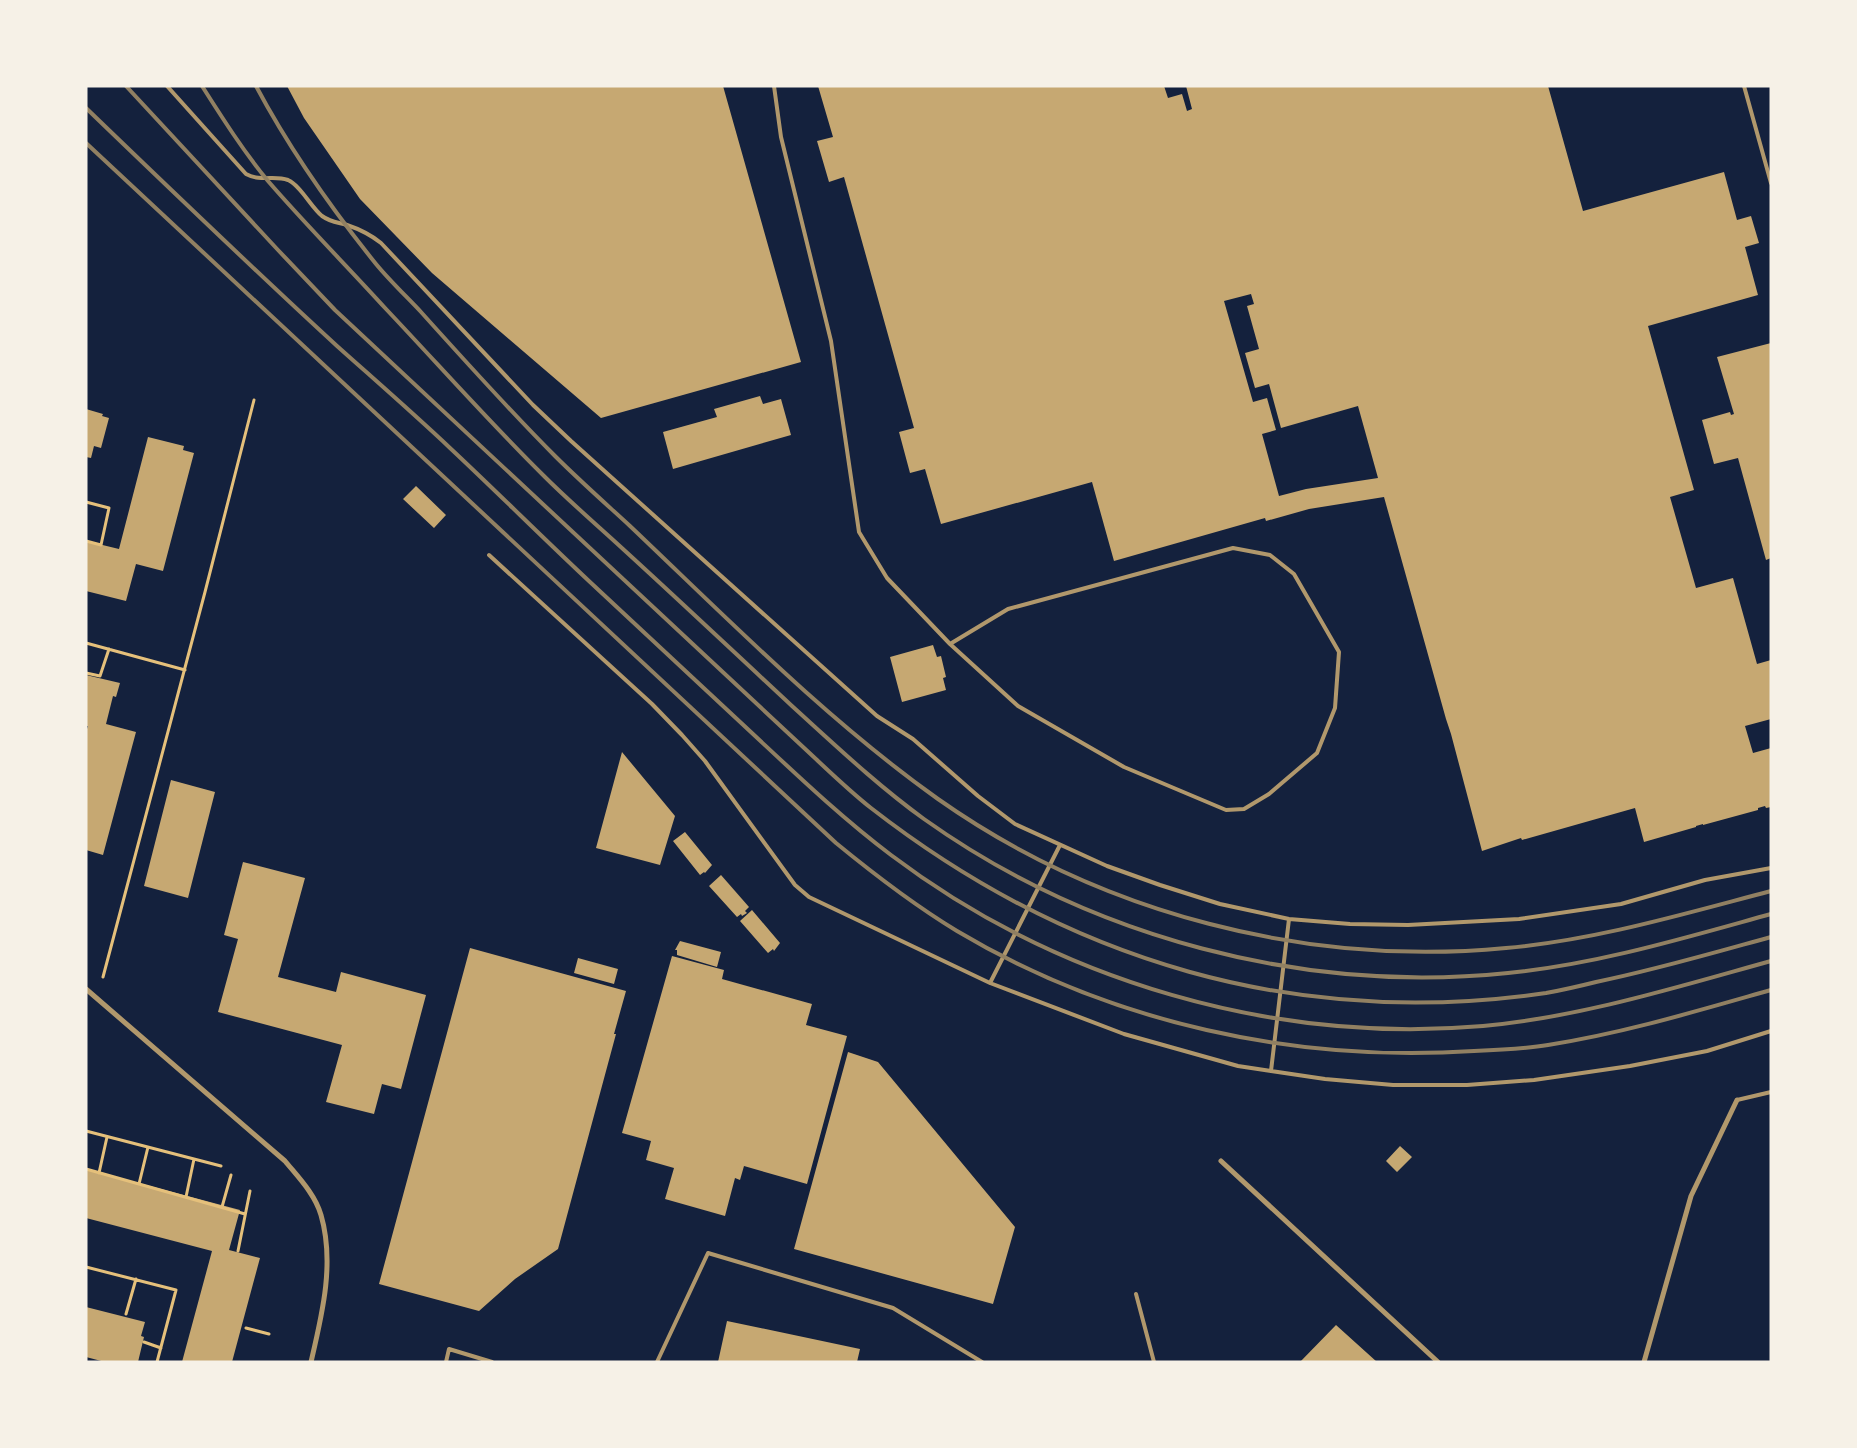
<svg xmlns="http://www.w3.org/2000/svg" width="1857" height="1448" font-family="'Public Sans',sans-serif">
<style>
.building{fill:#c6a872;fill-rule:evenodd}
.lines{fill:none;stroke-linecap:round;stroke-linejoin:round}
.path{stroke:#e5c07b;stroke-width:3}
.service{stroke:#b1986c;stroke-width:4}
.minor{stroke:#b1986c;stroke-width:5}
.rail{stroke:#918062;stroke-width:4}
</style>
<rect width="100%" height="100%" fill="#14213d"/>
<path class="building" d="M287 86H723L801 362 601 418 432 273 360 199 304 118Z
M818 86H1164L1168 98 1182 94 1187 111 1192 109 1186 86H1548L1583 211 1724 172 1737 220 1751 216 1759 243 1745 247 1758 295 1648 326 1694 490 1670 497 1696 588 1733 578 1757 664 1771 660V719L1745 726 1753 753 1771 748V807L1766 808 1765 806 1758 808V810L1703 825V824L1696 826V827L1644 842 1635 808 1522 840 1521 838 1482 851 1451 734 1446 719 1384 497 1309 509 1266 521 1265 518 1114 561 1092 482 941 524 925 469 910 473 899 432 914 428 844 177 829 182 817 141 833 137ZM1251 294 1254 304 1247 306 1259 349 1245 353 1255 388 1269 384 1281 428 1358 406 1378 478 1306 489 1279 496 1262 434 1276 430 1267 398 1253 402 1224 301Z
M1771 343V558L1766 560 1738 458 1714 464 1702 420 1730 412 1731 415 1734 414 1717 357Z
M760 396 763 404 781 399 791 435 673 469 663 432 717 417 714 409Z
M86 409 103 414 102 416 109 418 101 448 94 446 91 458 86 457Z
M148 437 184 446 183 450 194 453 163 571 136 564 126 601 86 591V541L119 549Z
M416 486 446 515 434 528 403 499Z
M933 645 937 657 941 656 946 677 943 678 946 690 902 702 890 657Z
M86 675 120 683 116 697 113 696 106 724 136 732 103 855 86 850V732L88 726H86Z
M622 752 675 816 660 865 596 848Z
M171 780 215 792 188 898 144 886Z
M685 832 712 865 705 873 704 872 700 875 673 841Z
M243 862 305 878 278 977 336 992 341 972 426 995 401 1089 382 1084 374 1114 326 1102 342 1045 218 1012 238 939 224 935Z
M721 875 749 907 745 911 747 913 742 916 741 914 737 917 709 886Z
M752 910 780 943 774 951 773 949 768 953 740 921Z
M680 941 721 952 717 967 677 955V950H675Z
M470 948 626 991 614 1034H616L558 1249 515 1279 479 1311 379 1284Z
M672 956 724 970 722 979 812 1004 806 1025 847 1036 807 1184 744 1166 740 1180 735 1178 725 1216 665 1199 674 1168 646 1160 651 1141 622 1133Z
M578 958 618 969 614 984 574 973Z
M848 1052 878 1062 1015 1227 993 1304 794 1249Z
M1400 1146 1412 1157 1397 1172 1386 1161Z
M86 1169 240 1210 229 1250 260 1258 232 1362H182L212 1251 86 1218Z
M86 1307 145 1322 141 1336 144 1337 138 1362H105L86 1357Z
M727 1321 860 1349 857 1362H718Z
M1336 1325 1377 1362H1300Z"/>
<g class="lines">
<path class="path" d="M86 502 109 508 101 545 86 541
M86 643 185 670
M86 673 100 676 109 649
M103 977 205 592 254 400
M86 1131 221 1166
M86 1169 245 1214
M99 1173 107 1137
M139 1184 148 1147
M186 1197 194 1159
M222 1207 231 1175
M238 1251 250 1191
M86 1267 176 1290 157 1362
M126 1314 136 1279
M246 1328 269 1334
M144 1342 161 1348"/>
<path class="service" d="M167 86 246 174C261 182 274 175 288 180 300 185 311 207 322 216 332 223 337 222 347 225 359 229 371 235 381 243L533 405 571 441 877 716 913 739 978 796 1015 824 1107 866 1160 885 1220 904 1289 919 1350 924 1408 925 1519 919 1621 904 1705 880 1771 868
M774 86 781 137 831 341 859 532 887 578 950 644 1018 706 1124 767 1226 810 1244 809 1269 794 1317 753 1335 708 1339 652 1294 574 1270 555 1233 548 1008 609 950 644
M1744 86 1771 183
M489 555 652 704 682 735 705 761 795 885 809 897 990 983 1124 1034 1238 1066 1271 1071 1325 1079 1393 1085H1467L1534 1080 1630 1066 1707 1051 1771 1031
M990 983 1060 845
M1271 1071 1289 919
M1737 1100 1771 1092
M1136 1294 1154 1362
M446 1362 449 1349 492 1362
M657 1362 708 1253 893 1308 982 1362"/>
<path class="minor" d="M86 989 285 1161C298 1177 315 1194 321 1215 335 1263 322 1315 311 1362
M1221 1161 1438 1362
M1644 1362 1691 1196 1737 1100"/>
<path class="rail" d="M126 86 278 250 335 310 817 760C834 776 852 793 871 808 1069 962 1296 1029 1546 993 1563 990 1580 986 1596 982 1655 970 1713 953 1771 937
M202 86C223 119 244 152 268 181 306 225 347 266 386 309 439 365 490 423 545 477 570 502 597 525 623 549 680 601 736 654 792 706 835 745 877 785 924 819 1091 938 1304 994 1508 973 1598 964 1684 938 1771 914
M256 86C290 150 331 208 376 264 390 281 406 296 421 312 465 361 509 410 555 456 579 480 605 503 630 526 729 620 827 720 938 799 1101 914 1308 967 1506 948 1596 940 1683 914 1771 891
M86 108C169 188 252 268 337 346 375 380 413 413 450 448 497 492 543 538 590 582 644 633 699 683 753 734 798 776 842 818 891 855 1059 982 1274 1044 1483 1026 1581 1017 1677 987 1771 961
M86 143 836 843C875 875 914 905 957 931 1111 1023 1296 1063 1474 1051 1499 1050 1524 1049 1548 1045 1624 1033 1697 1011 1771 990"/>
</g>
<rect width="1857" height="1448" fill="none" stroke="#f6f1e7" stroke-width="175"/>
</svg>
